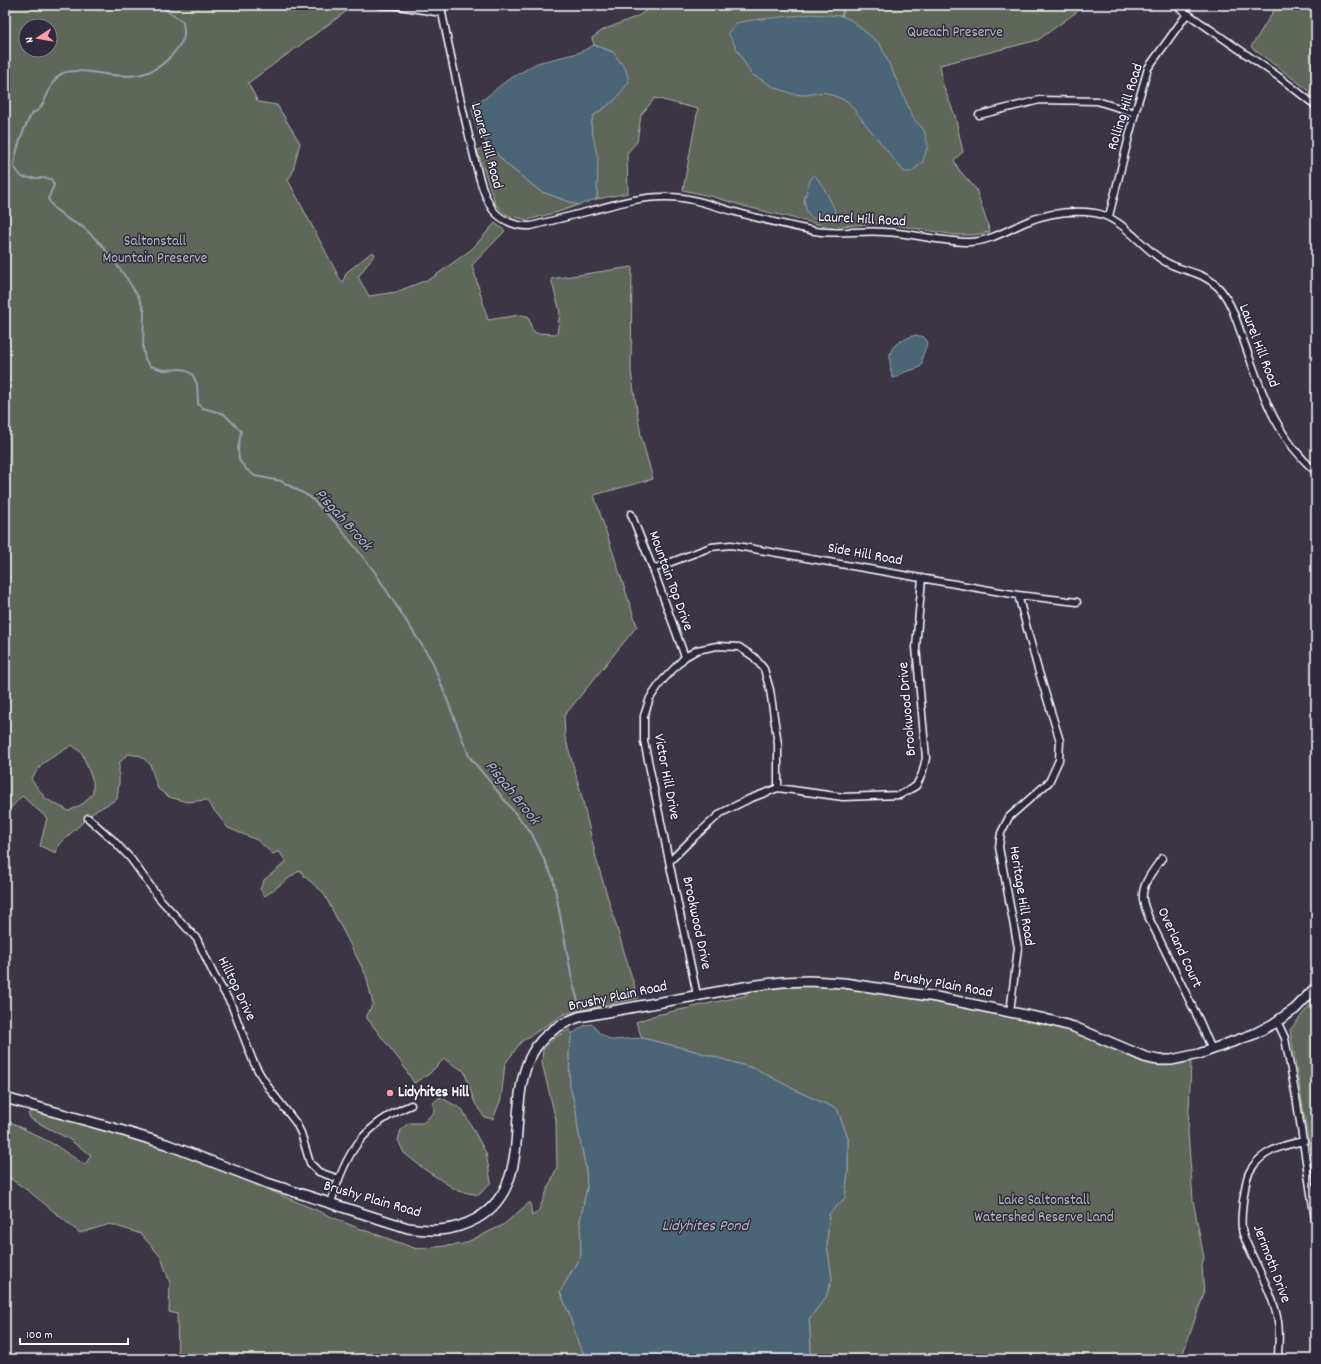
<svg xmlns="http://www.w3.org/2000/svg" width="1321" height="1364" font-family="Dekko,sans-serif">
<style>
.green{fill:#5e665a;stroke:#aeb2ac;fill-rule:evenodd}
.water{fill:#4c6576;stroke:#94a3ad}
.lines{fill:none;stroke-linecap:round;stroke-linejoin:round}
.stream{stroke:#94a3ad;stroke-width:2}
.street-casing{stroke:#fff;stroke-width:9}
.secondary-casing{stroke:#fff;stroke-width:12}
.street{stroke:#2f2a3d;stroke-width:6}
.secondary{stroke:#2f2a3d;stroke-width:9}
.poi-dot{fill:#ff9aa2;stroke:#2f2a3d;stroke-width:1.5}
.labels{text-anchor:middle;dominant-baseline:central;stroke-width:3;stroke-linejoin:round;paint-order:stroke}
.park-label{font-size:15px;fill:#b7bab5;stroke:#2f2a3d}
.street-label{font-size:15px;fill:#fff;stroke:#2f2a3d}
.poi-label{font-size:15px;font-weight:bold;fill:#fff;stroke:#2f2a3d;text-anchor:start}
.water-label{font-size:16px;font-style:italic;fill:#aebac1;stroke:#2f2a3d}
</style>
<rect width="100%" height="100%" fill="#3c3544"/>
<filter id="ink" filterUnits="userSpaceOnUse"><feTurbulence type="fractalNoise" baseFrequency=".025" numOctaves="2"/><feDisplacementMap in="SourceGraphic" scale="8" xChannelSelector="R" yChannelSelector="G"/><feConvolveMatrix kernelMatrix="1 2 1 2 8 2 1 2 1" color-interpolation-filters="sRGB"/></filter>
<g filter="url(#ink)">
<path class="green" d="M5 5H355L248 83 258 102 277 105 300 143 292 174 288 180 342 283 347 272 372 252 375 254 358 277 369 296 396 292 432 278 472 249 495 223 505 231 472 265 488 320 520 315 528 316 532 329 536 333 557 334 560 312 551 279 632 267 631 372 641 436 653 479 594 495 637 626 564 716 565 737 580 789 597 862 638 998 564 1014 521 1042 505 1064 501 1099 493 1119 484 1117 475 1103 464 1071 444 1059 429 1074 414 1083 401 1062 366 1017 373 1004 366 975 323 892 305 877 300 870 265 896 260 889 264 880 286 862 279 851 273 854 257 840 228 828 206 800 187 802 169 797 158 789 150 764 141 756 128 754 119 763V782L117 799 94 812 59 844 56 853 40 846 47 818 22 796 5 814ZM26 26H50V50H26ZM72 745 82 753 93 781V793L84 803 69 811 46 799 31 779 43 763Z
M655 5H1086L1038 40 940 65 943 85 955 116 963 152 954 160 959 170 976 189 990 232 974 235H955L883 223 830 227 747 207 714 197 683 190 698 109 655 98 641 115 637 142 627 153 628 193 597 199V183L591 126 593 116 615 100 613 52 594 45 592 38 603 30 638 16Z
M1274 5H1316V96L1251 47 1276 7Z
M490 146 506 164 540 191 578 205 558 212 527 220 507 215 496 205 477 150Z
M813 986C893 990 973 1006 1050 1025 1074 1031 1096 1041 1118 1051 1129 1056 1140 1063 1152 1065 1165 1067 1178 1065 1191 1062L1188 1132 1193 1200 1204 1258 1202 1265 1204 1294 1181 1359H809L811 1348 809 1319 826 1297 832 1279 827 1245 829 1214 845 1198 848 1171V1138L837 1109 799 1092 756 1069 691 1050 642 1038 636 1022 656 1015 748 995 742 992 775 988Z
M1316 997V1191L1312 1162 1290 1030Z
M570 1029 572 1034 569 1051 570 1086 576 1110 578 1129 586 1169 587 1188 580 1221 581 1255 560 1292 569 1313 578 1343 587 1359H178L177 1314 169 1312 170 1283 161 1257 141 1234 110 1224 80 1233 30 1192 5 1175V1119L55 1145 85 1165 91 1155 67 1138 31 1119 28 1114 30 1112 33 1111 99 1128 157 1145 239 1177 353 1226 417 1249 463 1244 503 1225 530 1202 532 1216 538 1212 557 1167 556 1120 542 1063 543 1049 556 1037Z
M440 1097 462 1109 486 1153 491 1182 479 1195 458 1191 424 1169 404 1153 398 1140 401 1130 408 1123H423L434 1112 433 1103Z"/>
<path class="water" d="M811 14 842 16 851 20 880 44 902 92 913 118 924 130 928 146 922 163 911 172H904L847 101 824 92 806 95 793 94 774 87 751 74 728 33 736 23C760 18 786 17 811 14Z
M594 45 613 52 626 70 629 82 615 100 593 116 591 126 598 159 597 199 578 205 540 191 506 164 479 134 472 110 474 102 484 99 506 81 537 63 578 53Z
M814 175C819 178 833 204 835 211 835 214 835 217 835 220L813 218 809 216 806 209 804 200 810 180Z
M915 335C934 337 925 347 922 358 922 361 923 365 920 367 916 370 909 370 905 372 900 374 899 377 894 378L892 377C887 349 889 345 915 335Z
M593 1024 599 1033 611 1040 642 1038 691 1050 756 1069 799 1092 837 1109 848 1138V1171L845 1198 829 1214 827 1245 832 1279 826 1297 809 1319 811 1348 809 1359H587L578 1343 569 1313 560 1292 581 1255 580 1221 587 1188 586 1169 578 1129 576 1110 570 1086 569 1050 572 1034 585 1025Z"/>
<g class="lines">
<path class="stream" d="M162 5 166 10 183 22C186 40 183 41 172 55 148 82 123 77 91 72 83 71 71 70 63 73 51 78 48 98 40 108 39 111 35 111 33 113 24 124 15 153 14 167L22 177C32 179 41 177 51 179L54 185 48 199 54 208 69 220 83 227 101 244 125 276 138 296 144 310 143 348 145 359 150 366 163 370 183 369 192 374 197 384 198 404 203 408 224 414 241 431 238 449 239 460 246 469 255 476 281 481 310 497 336 523 374 571 432 661 469 756 532 834 553 878 573 984 580 1008
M842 16 844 5"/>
<defs>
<path id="street" d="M381 5H392L442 13
M442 5V13C451 57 460 100 471 144 476 164 481 192 493 210 502 221 517 227 531 226 550 221 570 216 590 211 616 204 642 196 668 197 689 197 708 204 728 210 756 218 786 225 815 231 838 235 861 230 885 232 913 233 941 242 969 242 989 242 1009 229 1026 222 1048 213 1072 210 1095 213 1122 217 1141 247 1164 261 1181 272 1201 270 1218 287 1231 300 1238 325 1244 342 1262 392 1275 436 1316 472
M1175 5 1279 77 1316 106
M979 115 1040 100 1097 101 1135 113
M1109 216 1135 113 1148 68 1187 14
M631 514 653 569 685 657
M653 569 711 547 731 545 1018 595 1077 602
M88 818 113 840 131 859 159 898 197 939 214 975 231 1004 253 1061 260 1074 271 1091 296 1123 301 1133 310 1163 319 1172 339 1179
M1162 858C1153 871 1141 884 1143 900 1144 906 1147 913 1149 918L1200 1022 1212 1050
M670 861 690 841 721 813 749 799 778 788 843 797 900 795 916 786 922 774 926 758 916 647 922 578
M697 995 644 741V716L650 698 662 681 685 657 697 650 717 646 739 647 754 657 764 669 770 690 778 744V788
M1010 1012 1018 948 999 847 1001 833 1009 817 1049 782 1059 760 1060 741 1037 666 1018 595
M1277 1021 1285 1038 1297 1103 1316 1226
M331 1203C345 1154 362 1125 411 1105
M1278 1359C1278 1347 1280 1334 1278 1322 1273 1291 1254 1264 1243 1234 1240 1224 1242 1212 1243 1201 1245 1192 1245 1179 1250 1171 1261 1151 1283 1145 1304 1141"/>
<path id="secondary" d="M5 1098 120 1130 166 1144 267 1183 408 1228C433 1232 454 1231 476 1219 555 1175 475 1052 579 1017L750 986 782 982 809 981 844 983 936 997 1045 1019 1074 1027 1145 1057 1158 1060H1171L1199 1054 1254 1034 1273 1024 1295 1009 1316 987"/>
</defs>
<use href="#street" class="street-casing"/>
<use href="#secondary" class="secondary-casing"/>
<use href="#street" class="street"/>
<use href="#secondary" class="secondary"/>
</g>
</g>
<circle class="poi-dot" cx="390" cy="1093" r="4"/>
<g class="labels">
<g class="park-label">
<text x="955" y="33">Queach Preserve</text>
<text x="155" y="242">Saltonstall<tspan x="155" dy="17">Mountain Preserve</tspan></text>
<text x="1044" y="1201">Lake Saltonstall<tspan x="1044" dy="17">Watershed Reserve Land</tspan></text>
</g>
<g class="street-label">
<text transform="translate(1126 107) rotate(-73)">Rolling Hill Road</text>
<text transform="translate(486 146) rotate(75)">Laurel Hill Road</text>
<text transform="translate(862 220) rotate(3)">Laurel Hill Road</text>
<text transform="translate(1258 346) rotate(69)">Laurel Hill Road</text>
<text transform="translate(865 555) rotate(10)">Side Hill Road</text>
<text transform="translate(670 581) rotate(70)">Mountain Top Drive</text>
<text transform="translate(908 709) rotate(-95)">Brookwood Drive</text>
<text transform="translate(666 777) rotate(79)">Victor Hill Drive</text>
<text transform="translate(1021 896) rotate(81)">Heritage Hill Road</text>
<text transform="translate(696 923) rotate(78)">Brookwood Drive</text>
<text transform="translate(1179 948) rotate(65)">Overland Court</text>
<text transform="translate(943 985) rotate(10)">Brushy Plain Road</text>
<text transform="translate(236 989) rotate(64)">Hilltop Drive</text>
<text transform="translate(618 997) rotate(-12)">Brushy Plain Road</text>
<text transform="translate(372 1200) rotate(16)">Brushy Plain Road</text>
<text transform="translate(1271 1264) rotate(69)">Jerimoth Drive</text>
</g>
<g class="poi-label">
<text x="398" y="1093">Lidyhites Hill</text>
</g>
<g class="water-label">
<text transform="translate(343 520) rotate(48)">Pisgah Brook</text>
<text transform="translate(512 793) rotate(51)">Pisgah Brook</text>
<text x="705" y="1226">Lidyhites Pond</text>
</g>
</g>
<rect width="1321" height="1364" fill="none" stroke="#2f2a3d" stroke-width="20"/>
<rect x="10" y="10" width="1301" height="1344" fill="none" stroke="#fff" stroke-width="1.5" filter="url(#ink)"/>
<g transform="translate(38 38) rotate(258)"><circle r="19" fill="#2f2a3d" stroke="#827f8b"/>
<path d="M0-3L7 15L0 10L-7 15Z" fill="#ff9aa2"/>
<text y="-6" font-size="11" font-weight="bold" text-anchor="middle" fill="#ffffff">N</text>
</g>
<path d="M20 1338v6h108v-6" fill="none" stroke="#ffffff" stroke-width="2"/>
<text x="26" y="1338" font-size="12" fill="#ffffff" stroke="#2f2a3d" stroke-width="3" paint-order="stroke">100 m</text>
</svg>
